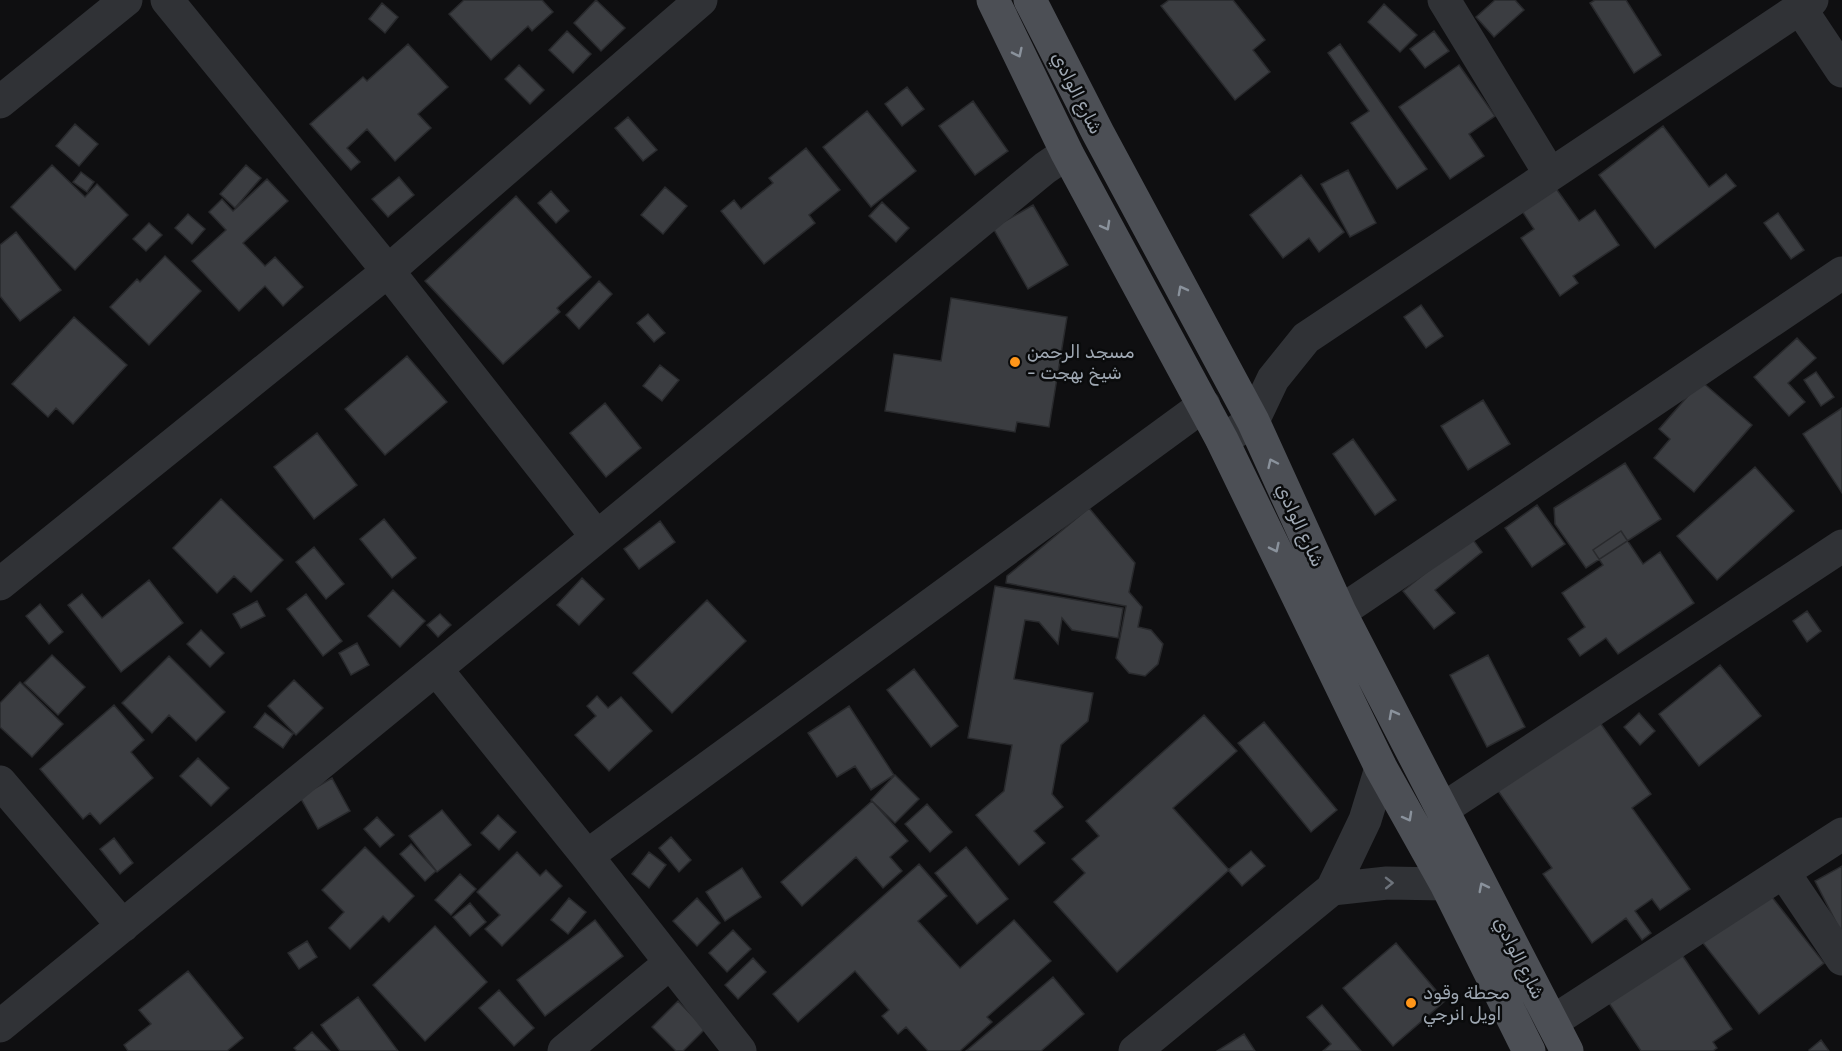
<svg xmlns="http://www.w3.org/2000/svg" width="1842" height="1051" font-family="Rubik,Vazirmatn,sans-serif">
<style>
.building{fill:#3b3d41;stroke:#292a2d;stroke-width:1.5}
.lines{fill:none;stroke-linecap:round;stroke-linejoin:round}
.minor{stroke:#303236;stroke-width:33}
.major{stroke:#4c4f55;stroke-width:33}
.oneway{stroke:#8a929c}
.oneway2{stroke:#6d737b}
.poi-dot{fill:#ff9619;stroke:#0a0b0c;stroke-width:2}
.labels{text-anchor:middle;dominant-baseline:central;stroke-width:5;stroke-linejoin:round;paint-order:stroke}
.street-label{font-size:18px;fill:#9fa8b3;stroke:#0a0b0c}
.poi-label{font-size:18px;fill:#9fa8b3;stroke:#0a0b0c;text-anchor:start}
</style>
<rect width="100%" height="100%" fill="#0f0f11"/>
<path class="building" d="M464 0H542L553 12 532 31 528 26 491 60 449 14Z
M596 0 625 28 601 51 574 23Z
M1169 0H1233L1265 40 1253 50 1270 72 1235 100 1161 6Z
M1495 0H1515L1524 10 1494 37 1476 17Z
M1595 0H1626L1661 55 1634 73 1590 3Z
M382 3 398 17 385 33 369 19Z
M1384 4 1417 35 1400 52 1368 22Z
M567 31 591 54 573 73 549 50Z
M1434 31 1449 51 1425 68 1410 49Z
M408 44 448 87 418 114 431 128 395 161 367 129 347 148 360 162 351 170 310 124 363 77 367 81Z
M1340 44 1427 169 1397 189 1351 123 1369 111 1328 53Z
M519 65 544 90 530 104 505 79Z
M1459 65 1495 116 1469 134 1484 156 1450 179 1399 107Z
M907 87 924 109 902 126 885 104Z
M973 101 1008 151 975 175 939 126Z
M867 111 916 171 871 207 823 147Z
M628 117 657 150 643 161 615 128Z
M75 124 98 144 79 166 56 146Z
M1663 126 1709 187 1726 174 1736 186 1655 248 1599 175Z
M806 148 840 190 809 215 815 223 764 264 721 211 734 200 741 209 773 183 769 178Z
M52 165 85 197 97 184 128 215 75 270 11 207Z
M246 165 261 178 235 208 220 194Z
M1348 170 1376 223 1350 237 1321 184Z
M81 172 94 182 87 192 73 182Z
M1301 175 1344 232 1319 252 1309 238 1283 258 1250 215Z
M399 177 414 195 388 217 372 199Z
M267 179 288 201 243 243 265 266 275 257 303 287 283 306 265 286 239 311 192 261 226 230 209 212 222 199 233 211Z
M665 187 687 206 663 234 641 215Z
M1555 187 1579 221 1595 210 1619 245 1573 276 1578 283 1560 296 1521 238 1534 229 1522 211Z
M551 191 569 211 556 223 538 203Z
M516 196 591 277 557 308 560 312 503 364 425 281Z
M882 202 909 228 896 242 869 216Z
M1033 205 1068 265 1028 289 993 228Z
M1778 213 1804 250 1791 259 1764 223Z
M188 214 205 229 192 244 175 228Z
M149 223 162 235 146 251 133 239Z
M16 232 61 290 20 321 0 296V245Z
M165 256 201 291 149 345 110 307 137 279 140 282Z
M599 281 612 294 579 329 566 315Z
M951 298 1067 317 1049 427 1017 422 1015 432 885 411 894 354 941 361Z
M1421 305 1443 336 1426 348 1404 317Z
M648 314 665 333 654 342 637 323Z
M74 317 127 365 73 424 56 408 48 417 12 384Z
M1797 338 1816 358 1788 383 1805 402 1789 416 1754 377Z
M407 356 447 402 385 455 345 409Z
M660 365 679 380 662 401 643 386Z
M1816 372 1834 397 1821 406 1804 380Z
M1701 381 1752 425 1694 492 1654 458 1670 439 1659 429Z
M1483 400 1510 444 1468 470 1441 426Z
M605 403 641 448 606 477 570 433Z
M1842 408V493L1803 434Z
M317 433 357 485 314 519 274 467Z
M1353 439 1396 500 1375 515 1333 454Z
M1625 463 1661 519 1586 568 1555 524 1554 508Z
M1755 467 1794 511 1717 580 1677 536Z
M221 499 283 560 251 592 234 576 217 593 173 548Z
M1537 505 1565 544 1532 567 1505 528Z
M1089 508 1135 563 1129 592 1142 607 1138 627 1151 630 1163 644 1158 664 1145 676 1129 673 1116 658 1126 606 1006 583 1007 576Z
M384 519 416 558 392 578 360 539Z
M660 521 675 542 639 569 624 549Z
M1621 531 1643 564 1660 552 1694 603 1618 654 1606 638 1580 656 1568 639 1585 627 1562 593 1603 565 1593 550Z
M1471 537 1482 552 1435 590 1455 613 1434 629 1403 591Z
M314 547 344 584 326 599 296 562Z
M582 578 604 599 579 625 557 605Z
M149 580 183 623 121 672 68 605 82 594 102 618Z
M995 586 1123 608 1118 638 1072 630 1062 618 1058 644 1039 622 1025 620 1014 679 1093 693 1088 721 1061 745 1052 794 1063 807 1034 831 1045 843 1019 865 976 815 1004 791 1012 745 968 738Z
M393 590 425 621 400 647 368 616Z
M306 594 342 641 323 656 287 609Z
M707 600 746 641 672 713 633 673Z
M257 601 265 616 241 628 233 614Z
M40 604 63 632 49 644 26 616Z
M1807 611 1821 631 1807 642 1793 621Z
M440 614 451 625 438 637 427 625Z
M201 630 224 653 210 667 187 644Z
M357 643 369 665 351 675 339 653Z
M52 655 85 687 58 715 24 683Z
M1488 655 1525 727 1487 747 1450 675Z
M169 656 225 712 196 741 169 715 152 733 122 703Z
M1720 665 1761 716 1699 766 1659 714Z
M914 669 958 726 931 747 887 690Z
M294 680 323 708 296 735 268 706Z
M20 682 63 724 32 757 0 727V703Z
M597 696 608 708 621 697 652 731 609 771 575 735 596 716 587 706Z
M114 705 144 740 131 752 153 778 100 824 90 813 83 819 40 769Z
M849 706 894 775 871 790 855 766 837 777 808 733Z
M265 713 293 734 283 748 254 727Z
M1639 713 1655 731 1640 745 1624 727Z
M1204 715 1237 751 1173 808 1229 870 1117 972 1054 902 1085 873 1072 859 1099 836 1086 821Z
M1596 717 1651 794 1632 808 1690 889 1660 910 1652 899 1635 911 1651 933 1642 940 1626 918 1592 943 1543 874 1552 868 1496 788Z
M1264 722 1337 810 1311 832 1238 743Z
M198 758 229 788 211 806 180 776Z
M895 775 919 799 895 823 871 800Z
M332 778 350 811 318 829 300 797Z
M872 801 908 841 890 857 902 871 883 888 856 857 802 906 781 882Z
M927 804 952 832 930 852 905 824Z
M442 810 471 845 437 872 409 836Z
M498 815 516 832 499 850 481 833Z
M377 817 394 835 380 847 364 829Z
M671 837 691 860 679 872 659 848Z
M114 838 133 863 120 874 100 849Z
M411 844 436 871 425 881 400 854Z
M365 847 414 896 389 922 383 916 350 949 329 928 344 912 322 890Z
M966 847 1008 899 977 924 935 873Z
M1251 851 1265 866 1242 886 1228 870Z
M517 852 540 876 546 870 562 886 502 946 485 929 500 915 477 892Z
M649 852 666 865 649 888 632 874Z
M919 864 947 896 918 921 960 968 1014 920 1051 961 987 1017 992 1022 960 1051H928L906 1027 898 1034 882 1016 889 1010 855 971 798 1022 773 994Z
M1842 866V934L1815 881Z
M742 868 761 897 725 921 706 892Z
M460 874 476 889 451 915 435 900Z
M1764 887 1824 963 1759 1014 1699 938Z
M569 898 586 912 568 934 551 920Z
M697 898 720 923 697 946 673 921Z
M470 903 486 922 470 936 453 917Z
M595 920 623 956 545 1016 517 980Z
M435 926 487 982 425 1041 373 985Z
M733 930 751 949 727 972 709 953Z
M307 941 317 957 299 969 288 953Z
M1396 943 1445 1001 1393 1046 1343 988Z
M1674 943 1732 1029 1713 1042 1717 1048 1713 1051H1641L1601 991Z
M753 958 766 972 738 999 725 985Z
M188 971 243 1038 227 1051H128L124 1045 151 1024 139 1010Z
M1053 977 1084 1014 1041 1051H966Z
M499 990 534 1028 514 1046 479 1008Z
M358 997 398 1051H340L321 1025Z
M678 1001 705 1029 683 1051H676L652 1027Z
M1322 1005 1361 1051H1323L1331 1044 1307 1017Z
M312 1032 330 1051H297L294 1048Z
M1244 1034 1255 1051H1217Z
M1821 1040 1829 1051H1810L1809 1050Z"/>
<g class="lines">
<path class="minor" d="M167 0 388 271 597 537
M1444 0 1550 174
M1800 8 1842 71
M0 102 126 0
M1222 440 1253 421 1273 379 1306 338 1812 0
M0 584 388 271 701 0
M1340 612 1842 273
M436 669 587 856 740 1051
M0 782 123 926
M1443 809 1842 546
M587 856 1204 405
M1784 873 1842 959
M1332 889 1387 883 1446 884
M1552 1022 1842 834
M0 1026 597 537 1045 168 1067 153
M564 1051 670 963
M1135 1051 1332 889 1365 820 1381 768"/>
<path class="major" d="M993 0 1067 153 1222 440 1381 768 1446 884 1529 1051
M1030 0 1098 133 1253 421 1340 612 1567 1051"/>
</g>
<defs><path id="oneway-chevron" d="M-2-3.5L2.5 0L-2 3.5" fill="none" stroke-width="1.6" stroke-linecap="round" stroke-linejoin="round" transform="scale(1.5)"/></defs>
<g class="oneway">
<use href="#oneway-chevron" transform="translate(1018 53) rotate(64)"/>
<use href="#oneway-chevron" transform="translate(1106 226) rotate(61)"/>
<use href="#oneway-chevron" transform="translate(1182 290) rotate(-118)"/>
<use href="#oneway-chevron" transform="translate(1272 463) rotate(-115)"/>
<use href="#oneway-chevron" transform="translate(1275 548) rotate(64)"/>
<use href="#oneway-chevron" transform="translate(1393 714) rotate(-118)"/>
<use href="#oneway-chevron" transform="translate(1408 817) rotate(61)"/>
<use href="#oneway-chevron" transform="translate(1483 887) rotate(-117)"/>
</g>
<use class="oneway2" href="#oneway-chevron" transform="translate(1389 883) rotate(-1)"/>
<g class="poi-dot">
<circle cx="1015" cy="362" r="6"/>
<circle cx="1411" cy="1003" r="6"/>
</g>
<g class="labels">
<g class="street-label">
<text transform="translate(1077 93) rotate(63)">شارع الوادي</text>
<text transform="translate(1300 525) rotate(65)">شارع الوادي</text>
<text transform="translate(1519 958) rotate(63)">شارع الوادي</text>
</g>
<g class="poi-label">
<text x="1027" y="352">مسجد الرحمن<tspan x="1027" dy="21">- شيخ بهجت</tspan></text>
<text x="1423" y="993">محطة وقود<tspan x="1423" dy="21">اويل انرجي</tspan></text>
</g>
</g>
</svg>
